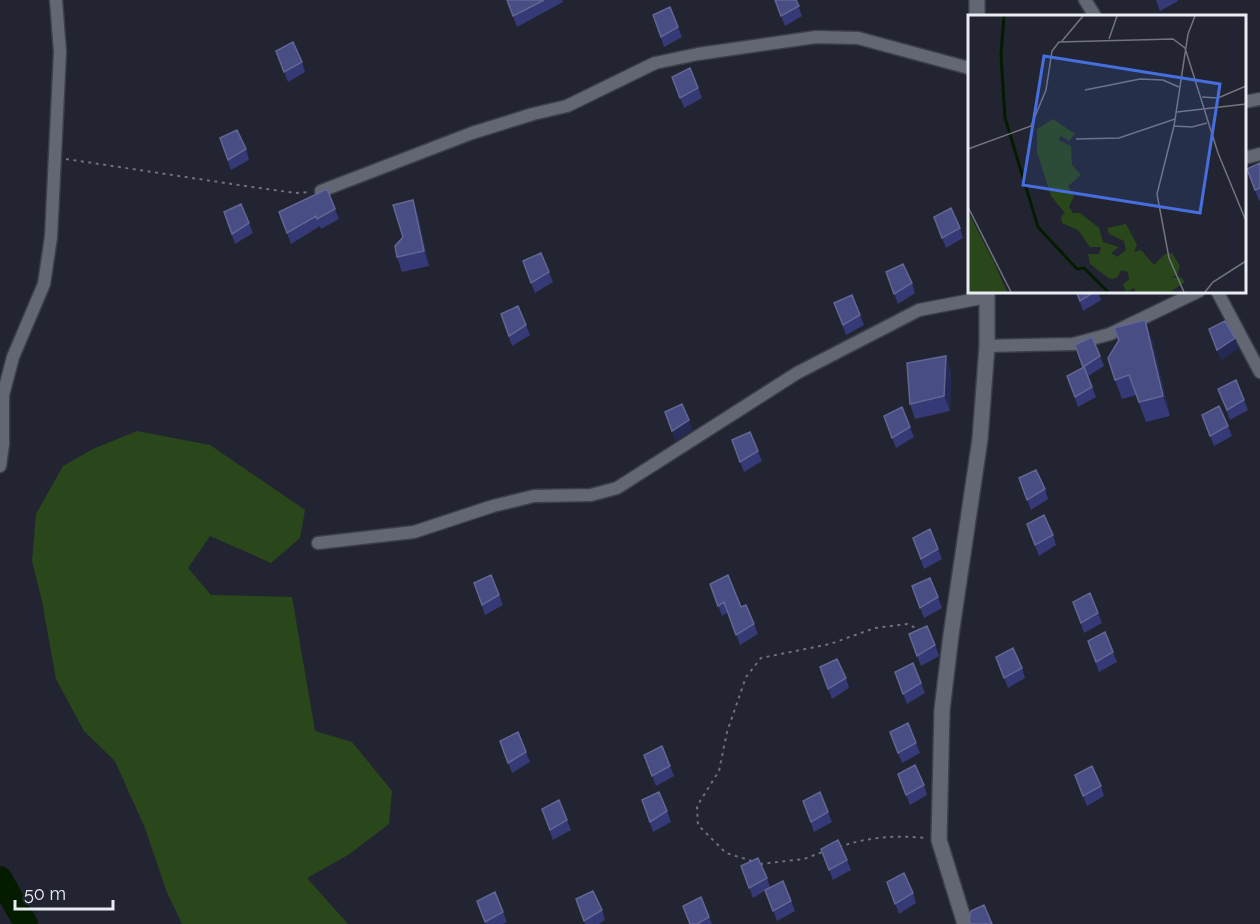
<svg xmlns="http://www.w3.org/2000/svg" width="1260" height="924" font-family="Raleway,sans-serif">
<style>
.green{fill:#2a471c}
.lines{fill:none;stroke-linecap:round;stroke-linejoin:round}
.river{stroke:#051b00;stroke-width:24}
.minor-casing{stroke:#3d3f48;stroke-width:15}
.secondary-casing{stroke:#3d3f48;stroke-width:18}
.path{stroke:#6e707b;stroke-width:2;stroke-dasharray:3 4.5;stroke-linecap:butt}
.minor{stroke:#636774;stroke-width:12}
.secondary{stroke:#636774;stroke-width:15}
.wall{fill:#353a76}
.shaded-wall{fill:#252a54}
.building{fill:#484d83;stroke:#626695;stroke-width:1.5}
.inset-river{fill:none;stroke:#051b00;stroke-width:3}
.inset-road{fill:none;stroke:#72757f;stroke-width:1.5}
.view{fill:#466ede;fill-opacity:0.15;stroke:#466ede;stroke-width:3}
.inset-edge{fill:none;stroke:#eaecf4;stroke-width:3}
</style>
<rect width="100%" height="100%" fill="#222531"/>
<path class="green" d="M137 431 210 445 305 510 300 538 271 563 210 536 188 568 211 595 292 597 315 731 352 742 392 791 389 824 348 855 307 878 348 924H182L166 890 145 828 115 761 84 731 56 679 42 601 32 561 36 514 63 466 93 449Z"/>
<g class="lines">
<path class="river" d="M0 878 26 924"/>
<defs>
<path id="minor" d="M1085 0 1095 16
M1244 102 1260 99
M1244 158 1260 154
M321 191 472 133 533 114 567 106 655 63 698 54 816 37 858 38 969 68
M1217 291 1260 372
M987 346 1073 344 1110 334 1199 291
M0 466 3 444V395L13 357 44 284 51 237 60 52 56 0
M318 543 414 532 493 506 534 496 591 495 617 488 797 373 919 310 987 297"/>
<path id="secondary" d="M977 0V16
M965 924 939 840 942 710 951 635 980 439 987 346V291"/>
</defs>
<use href="#minor" class="minor-casing"/>
<use href="#secondary" class="secondary-casing"/>
<path class="path" d="M66 159 252 187 296 193 309 192
M839 847C868 837 894 835 925 838
M752 861 726 853 698 825 697 806 719 771 727 732 746 677 761 658 830 644 875 628 907 624 920 630
M760 864 804 859 825 851"/>
<use href="#minor" class="minor"/>
<use href="#secondary" class="secondary"/>
</g>
<path class="wall" d="M507 0H562L563 2 517 27Z
M775 0H796L802 16 785 26Z
M1156 0H1177L1178 1 1160 11Z
M653 15 678 27 682 37 664 47Z
M276 51 302 62 305 72 288 82Z
M672 77 698 88 702 98 684 108Z
M220 138 246 149 249 160 231 170Z
M1260 163V200L1259 201 1247 169Z
M413 200 418 215 429 266 402 272 397 257Z
M335 209 339 219 321 229 320 226 291 244 279 212Z
M224 212 249 223 253 233 235 244Z
M934 217 960 228 963 238 946 248Z
M523 261 549 272 553 282 535 293Z
M886 272 912 283 915 293 898 304Z
M1076 291H1098L1101 300 1083 311Z
M834 303 860 315 864 325 846 335Z
M501 314 526 325 530 335 512 346Z
M1114 328 1152 340 1170 416 1146 422 1136 395 1122 399 1115 380 1118 341Z
M1075 345 1100 356 1104 366 1088 376 1096 397 1078 407 1067 376 1083 368Z
M951 371 950 411 915 419 910 404Z
M1218 389 1244 400 1248 410 1230 420Z
M1202 415 1228 426 1232 436 1214 446Z
M884 416 910 427 914 437 896 448Z
M732 440 758 451 762 461 744 472Z
M1019 478 1045 489 1048 499 1031 510Z
M1027 524 1053 535 1056 545 1039 556Z
M913 538 938 549 942 559 924 569Z
M474 583 499 595 503 605 485 615Z
M710 584 741 607 754 624 758 634 740 645 728 612 722 616Z
M912 586 938 597 942 608 924 618Z
M1073 602 1098 613 1102 623 1084 633Z
M909 634 935 645 939 656 921 666Z
M1088 641 1113 652 1117 662 1099 672Z
M996 657 1022 668 1025 678 1008 688Z
M820 667 846 678 849 688 832 699Z
M895 672 921 683 925 693 907 704Z
M890 732 916 743 920 753 902 763Z
M500 741 526 752 530 762 512 773Z
M644 755 670 766 674 776 656 786Z
M898 774 924 785 927 795 910 805Z
M1075 775 1101 786 1104 796 1087 806Z
M642 800 667 811 671 822 653 832Z
M803 801 828 812 832 822 814 832Z
M542 809 567 820 571 830 553 840Z
M821 849 847 860 851 870 833 880Z
M741 866 767 878 770 887 791 901 795 911 777 921 766 890 753 898Z
M887 882 913 893 916 903 899 914Z
M576 899 602 910 605 920 599 924H585Z
M477 901 503 912 507 922 503 924H486Z
M709 917 712 924H690Z"/>
<path class="shaded-wall" d="M413 200 418 215 429 266 424 251Z
M1145 320 1152 340 1170 416 1163 396Z
M1235 338 1238 349 1221 360 1217 350Z
M946 356 951 371 950 411 944 396Z
M689 420 693 430 675 441 672 431Z"/>
<path class="building" d="M507 0H544L513 16Z
M775 0H796L799 6 781 16Z
M670 7 678 27 661 37 653 15Z
M293 42 302 62 284 72 276 51Z
M690 68 698 88 680 98 672 77Z
M237 130 246 149 228 160 220 138Z
M1260 163V188L1255 190 1247 169Z
M327 189 335 209 317 219 316 216 287 233 279 212Z
M413 200 424 251 397 257 395 246 403 237 393 205Z
M241 204 249 223 232 234 224 212Z
M951 208 960 228 942 238 934 217Z
M541 253 549 272 531 283 523 261Z
M903 264 912 283 894 294 886 272Z
M1076 291H1096L1080 301Z
M852 295 860 315 843 325 834 303Z
M518 306 526 325 509 336 501 314Z
M1145 320 1163 396 1139 402 1129 375 1115 380 1108 358 1119 340 1114 328Z
M1225 321 1235 338 1217 350 1209 329Z
M1092 337 1100 356 1083 367 1075 345Z
M946 356 944 396 910 404 907 363Z
M1084 367 1092 387 1075 397 1067 376Z
M1236 380 1244 400 1227 410 1218 389Z
M682 404 689 420 672 431 665 412Z
M1219 406 1228 426 1210 436 1202 415Z
M902 407 910 427 892 438 884 416Z
M750 432 758 451 740 462 732 440Z
M1036 470 1045 489 1027 500 1019 478Z
M1044 515 1053 535 1035 545 1027 524Z
M930 529 938 549 921 559 913 538Z
M491 575 499 595 482 605 474 583Z
M728 575 741 607 746 605 754 624 736 635 724 602 718 606 710 584Z
M930 578 938 597 920 608 912 586Z
M1090 593 1098 613 1081 623 1073 602Z
M927 626 935 645 917 656 909 634Z
M1105 632 1113 652 1096 662 1088 641Z
M1013 648 1022 668 1004 678 996 657Z
M837 659 846 678 828 689 820 667Z
M913 663 921 683 903 694 895 672Z
M908 723 916 743 898 753 890 732Z
M518 732 526 752 508 763 500 741Z
M662 746 670 766 652 776 644 755Z
M915 765 924 785 906 795 898 774Z
M1092 766 1101 786 1083 796 1075 775Z
M659 792 667 811 650 822 642 800Z
M820 792 828 812 811 822 803 801Z
M559 800 567 820 550 830 542 809Z
M838 840 847 860 829 870 821 849Z
M758 858 767 878 749 888 741 866Z
M904 873 913 893 895 904 887 882Z
M783 881 791 901 773 911 765 890Z
M593 891 602 910 584 921 576 899Z
M495 892 503 912 485 922 477 901Z
M701 897 709 917 697 924H690L683 906Z
M984 905 992 924H971L969 920 971 911Z"/>
<g transform="translate(968 15)">
<rect width="278" height="278" fill="#222531"/>
<path d="M85 104 107 119 101 126 93 121 90 125 103 131 104 150 113 160 100 171 106 181 101 192 105 198H112L131 213 135 227 151 232 143 238 149 242 158 235 156 226 141 219 139 213 158 209 169 230 166 237 173 235 186 250 197 239 204 238 212 251 209 260 202 263 213 262 217 267 202 277H168L166 273 158 277 155 269 161 265 160 257 153 255 149 263 142 264 122 249 120 239H131L133 232H122L110 215 94 208 93 202 97 198 83 181 69 137V114ZM0 197 26 247 39 277H0Z" fill="#2a471c"/>
<path class="inset-river" d="M36 1 33 40 37 103 70 212 109 254 116 253 140 277"/>
<path class="inset-road" d="M141 24 149 1M94 26 115 1M117 75 172 64 195 65 211 72M234 82 250 83 278 71M209 97 278 89M206 111 224 112 239 108M108 124 151 123 207 104M0 134 63 111 78 75 84 36 91 27 205 24 217 33 250 138 278 206M0 192 43 277M216 277 201 243 189 179 206 111 220 19 227 1M237 277 245 267 278 246"/>
<path class="view" d="M76 41 252 69 232 198 55 170Z"/>
<rect width="278" height="278" class="inset-edge"/>
</g>
<path d="M15 900v9h98v-9" fill="none" stroke="#eaecf4" stroke-width="3"/>
<text x="24" y="900" font-size="18" fill="#eaecf4" stroke="#222531" stroke-width="4.5" paint-order="stroke">50 m</text>
</svg>
